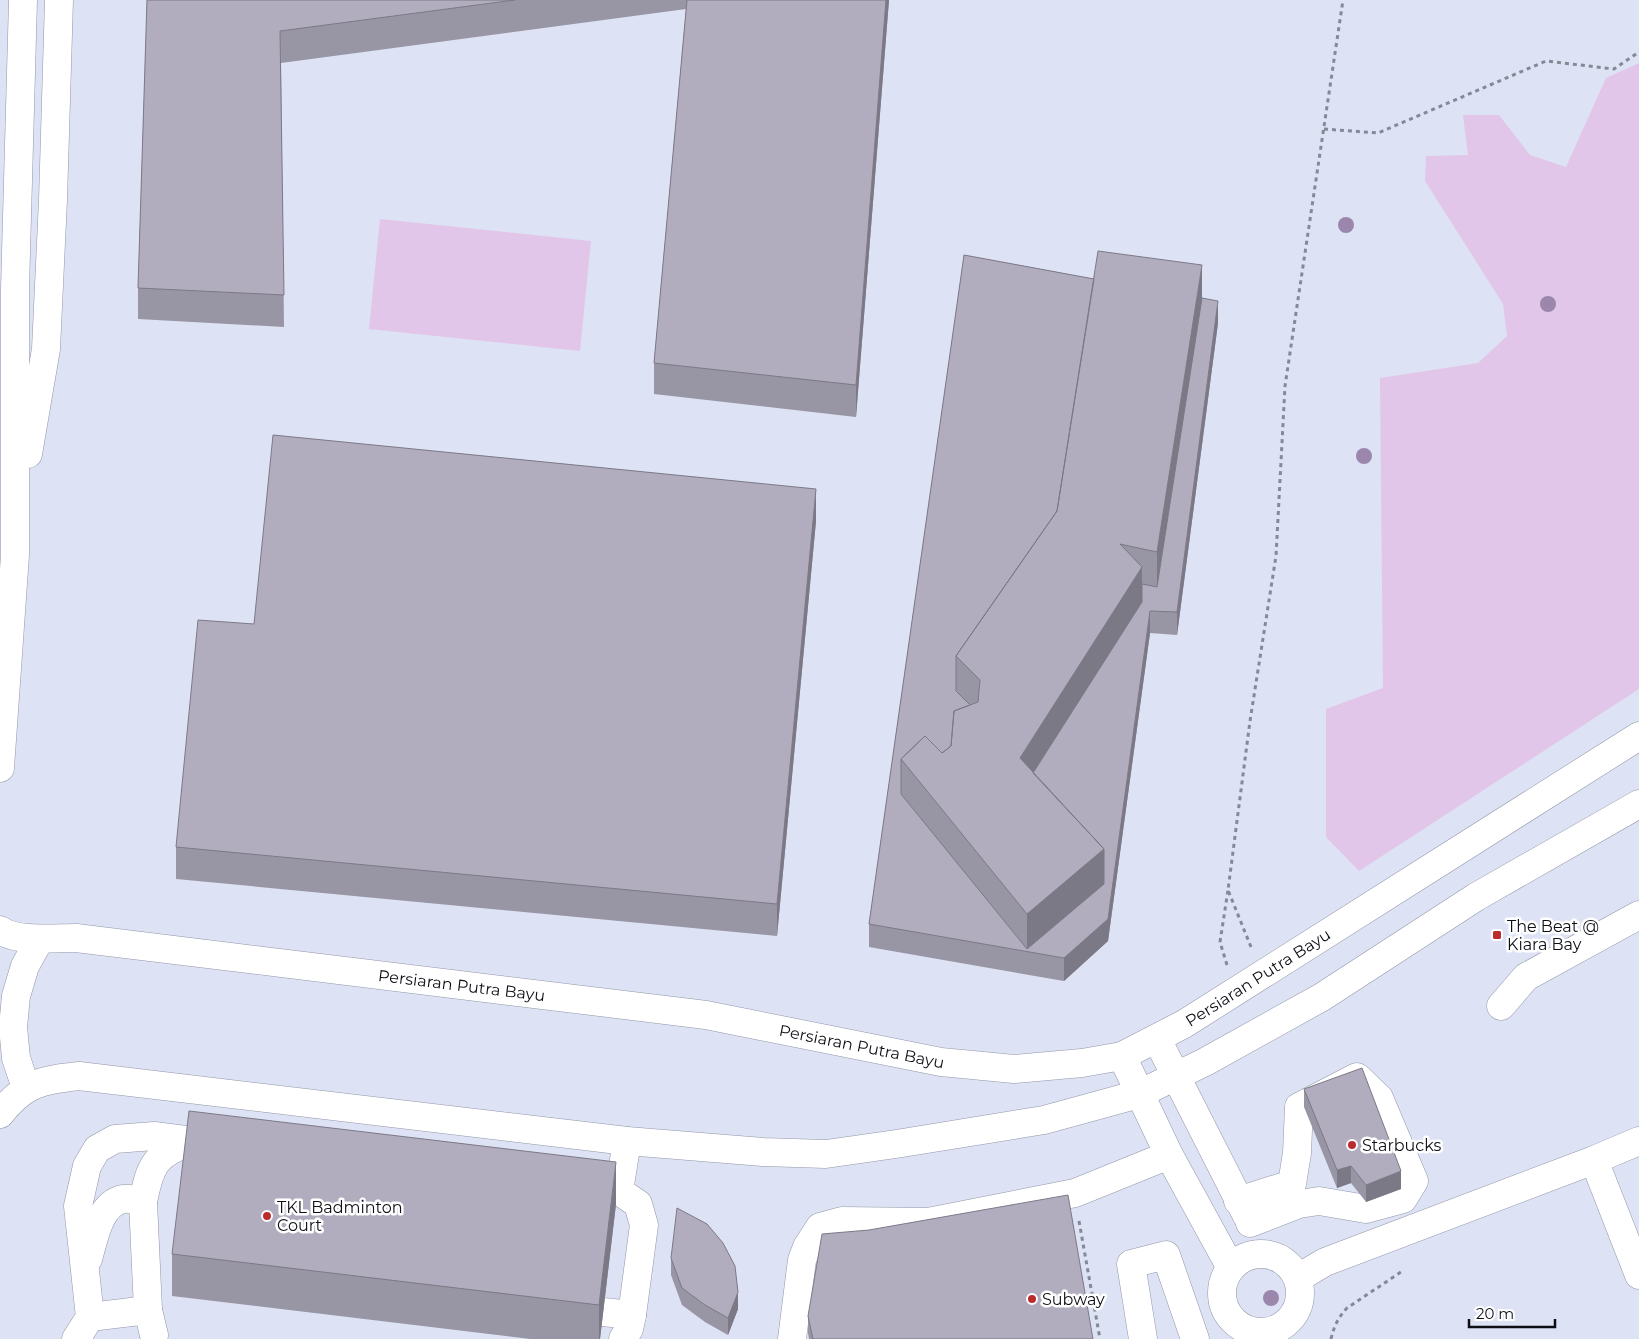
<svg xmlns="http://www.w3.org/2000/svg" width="1639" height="1339" font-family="Montserrat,sans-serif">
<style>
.green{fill:#e2c6e9}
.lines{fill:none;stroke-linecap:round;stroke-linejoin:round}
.minor-casing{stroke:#9296a8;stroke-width:29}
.path{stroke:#858996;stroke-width:3;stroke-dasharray:4 4;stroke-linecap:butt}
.minor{stroke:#fff;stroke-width:28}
.tree{fill:#9b86ac}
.wall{fill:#9895a4}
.shaded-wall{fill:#7c7986}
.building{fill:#b1adbf;stroke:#7c7986}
.poi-dot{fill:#bc2c2f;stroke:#fff;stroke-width:2}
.labels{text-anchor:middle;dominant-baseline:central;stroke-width:5;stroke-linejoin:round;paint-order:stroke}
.poi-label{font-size:16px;fill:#0d0f15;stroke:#fff;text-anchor:start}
.street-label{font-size:16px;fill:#0d0f15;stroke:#fff}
</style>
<rect width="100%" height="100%" fill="#dde2f5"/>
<path class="green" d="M1639 63V689L1359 871 1326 837V709L1383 688 1380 378 1478 363 1507 336 1503 304 1425 181 1426 156 1468 155 1463 115H1499L1530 155 1566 167 1606 78Z
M380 219 591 241 580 351 369 329Z"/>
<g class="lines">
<defs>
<g id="minor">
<path d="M28 454 46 349 53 200 59 0"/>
<path d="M0 768 15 555V289L23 0"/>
<path id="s1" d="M0 930C17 942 55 938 76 938L706 1015 941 1062 1014 1069 1082 1063 1122 1056 1184 1024 1639 736"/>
<path d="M1501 1006 1526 977 1639 915"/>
<path d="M1157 1039 1247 1216"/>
<path d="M1122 1056 1169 1155 1231 1268"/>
<path d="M26 1088 16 1058 13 1027 16 996 25 966 40 939"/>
<path d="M0 1114C24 1083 42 1080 79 1076L627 1141 763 1152 826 1154 896 1144 1044 1120 1139 1094 1205 1062 1322 997 1476 897 1639 804"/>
<path d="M1594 1160 1639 1275"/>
<path d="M1238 1201 1292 1184 1297 1153 1299 1107 1357 1077 1379 1098 1414 1181 1403 1199 1366 1209 1319 1201 1299 1204 1250 1223"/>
<path d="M143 1202C150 1165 155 1154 192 1141"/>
<circle cx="1261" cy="1293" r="39"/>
<path d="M88 1259C94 1239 99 1204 123 1199 129 1198 136 1200 143 1202L148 1310 154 1335"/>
<path d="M1298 1278 1325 1262 1594 1160 1639 1141"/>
<path d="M603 1312 632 1315"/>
<path d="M90 1317 148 1310"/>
<path d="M76 1339 90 1317 78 1206 87 1166 97 1149 115 1139 154 1136 224 1145"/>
<path d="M623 1339 629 1329 632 1315 644 1225 638 1204 619 1191 627 1141"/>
<path d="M792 1339 802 1260 807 1247 820 1227 842 1221 928 1222 1075 1193 1169 1155"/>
<path d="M1143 1339 1131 1264 1166 1255 1195 1339"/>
</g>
</defs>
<use href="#minor" class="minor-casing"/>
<path class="path" d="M1324 129 1378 133 1546 61 1614 69 1639 52
M1251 947 1228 890 1250 721 1276 556 1285 386 1343 0
M1227 965 1220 942 1228 890
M1079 1221 1100 1339
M1331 1339C1334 1326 1338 1318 1347 1308L1401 1272"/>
<use href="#minor" class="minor"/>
</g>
<g class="tree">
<circle cx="1346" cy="225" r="8"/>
<circle cx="1548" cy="304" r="8"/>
<circle cx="1364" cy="456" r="8"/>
<circle cx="1271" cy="1298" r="8"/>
</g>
<path class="wall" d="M147 0H889L856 417 654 394V363L686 9 281 63 284 327 138 319V288Z
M964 255 1094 279 1202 300 1218 323 1177 635 1150 633 1108 941 1064 981 869 947V924Z
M816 521 777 936 176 879V847L254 624Z
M1304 1089 1401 1189 1366 1202 1351 1183 1337 1188 1304 1107Z
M616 1204 600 1339H530L172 1296V1254Z
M671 1258 738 1309 728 1335 705 1322 682 1305 671 1275Z
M808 1316 1093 1339H809L808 1333Z"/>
<path class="shaded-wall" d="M886 0H889L856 417V385Z
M1202 265V323L1157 609V552Z
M1218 301V323L1177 635V612Z
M816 489V521L777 936V904Z
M1142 567V625L1028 803 1020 758Z
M1150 611V633L1108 941 1064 981V958L1108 919Z
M1104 849V907L1027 952V914Z
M616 1162V1204L600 1339H599V1305Z
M1351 1166V1183L1337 1188V1170Z
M1401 1171V1189L1366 1202V1185Z
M738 1292V1309L728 1335V1318Z"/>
<path class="building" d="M147 0H515L280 31 284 295 138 288Z
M687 0H886L856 385 654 363Z
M1098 251 1202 265 1157 552 1120 544 1142 567 1020 758 1104 849 1027 914 901 759 925 736 942 753 951 746 954 711 978 702 980 680 956 656 1057 511Z
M964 255 1094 279 1057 511 956 656V691L970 705 954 711 951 746 942 753 925 736 901 759V794L1027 949 1104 884V849L1033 773 1142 602V584L1157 587 1202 298 1218 301 1177 612 1150 611 1108 919 1064 958 869 924Z
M273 435 816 489 777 904 176 847 198 620 254 624Z
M1362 1068 1401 1171 1366 1185 1351 1166 1337 1170 1304 1089Z
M189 1111 616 1162 599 1305 172 1254Z
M1068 1195 1093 1339H813L808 1316 822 1234 869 1230Z
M677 1208 707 1224 723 1243 735 1266 738 1292 728 1318 705 1305 682 1288 671 1258Z"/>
<g class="poi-dot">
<rect x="1492" y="930" width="10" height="10" rx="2.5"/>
<circle cx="1352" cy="1145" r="5"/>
<circle cx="267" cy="1216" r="5"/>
<circle cx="1032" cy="1299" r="5"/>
</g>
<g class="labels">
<g class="poi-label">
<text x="1507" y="926">The Beat @<tspan x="1507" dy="18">Kiara Bay</tspan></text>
<text x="1362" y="1145">Starbucks</text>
<text x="277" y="1207">TKL Badminton<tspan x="277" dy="18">Court</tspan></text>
<text x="1042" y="1299">Subway</text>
</g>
<g class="street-label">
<text stroke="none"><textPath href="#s1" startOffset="1291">Persiaran Putra Bayu</textPath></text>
<text stroke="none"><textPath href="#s1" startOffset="466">Persiaran Putra Bayu</textPath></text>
<text stroke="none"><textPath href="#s1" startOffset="871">Persiaran Putra Bayu</textPath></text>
</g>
</g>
<path d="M1469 1319v8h86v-8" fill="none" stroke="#0d0f15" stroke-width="2.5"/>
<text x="1476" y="1319" font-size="15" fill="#0d0f15" stroke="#ffffff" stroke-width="4" paint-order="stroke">20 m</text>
</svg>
